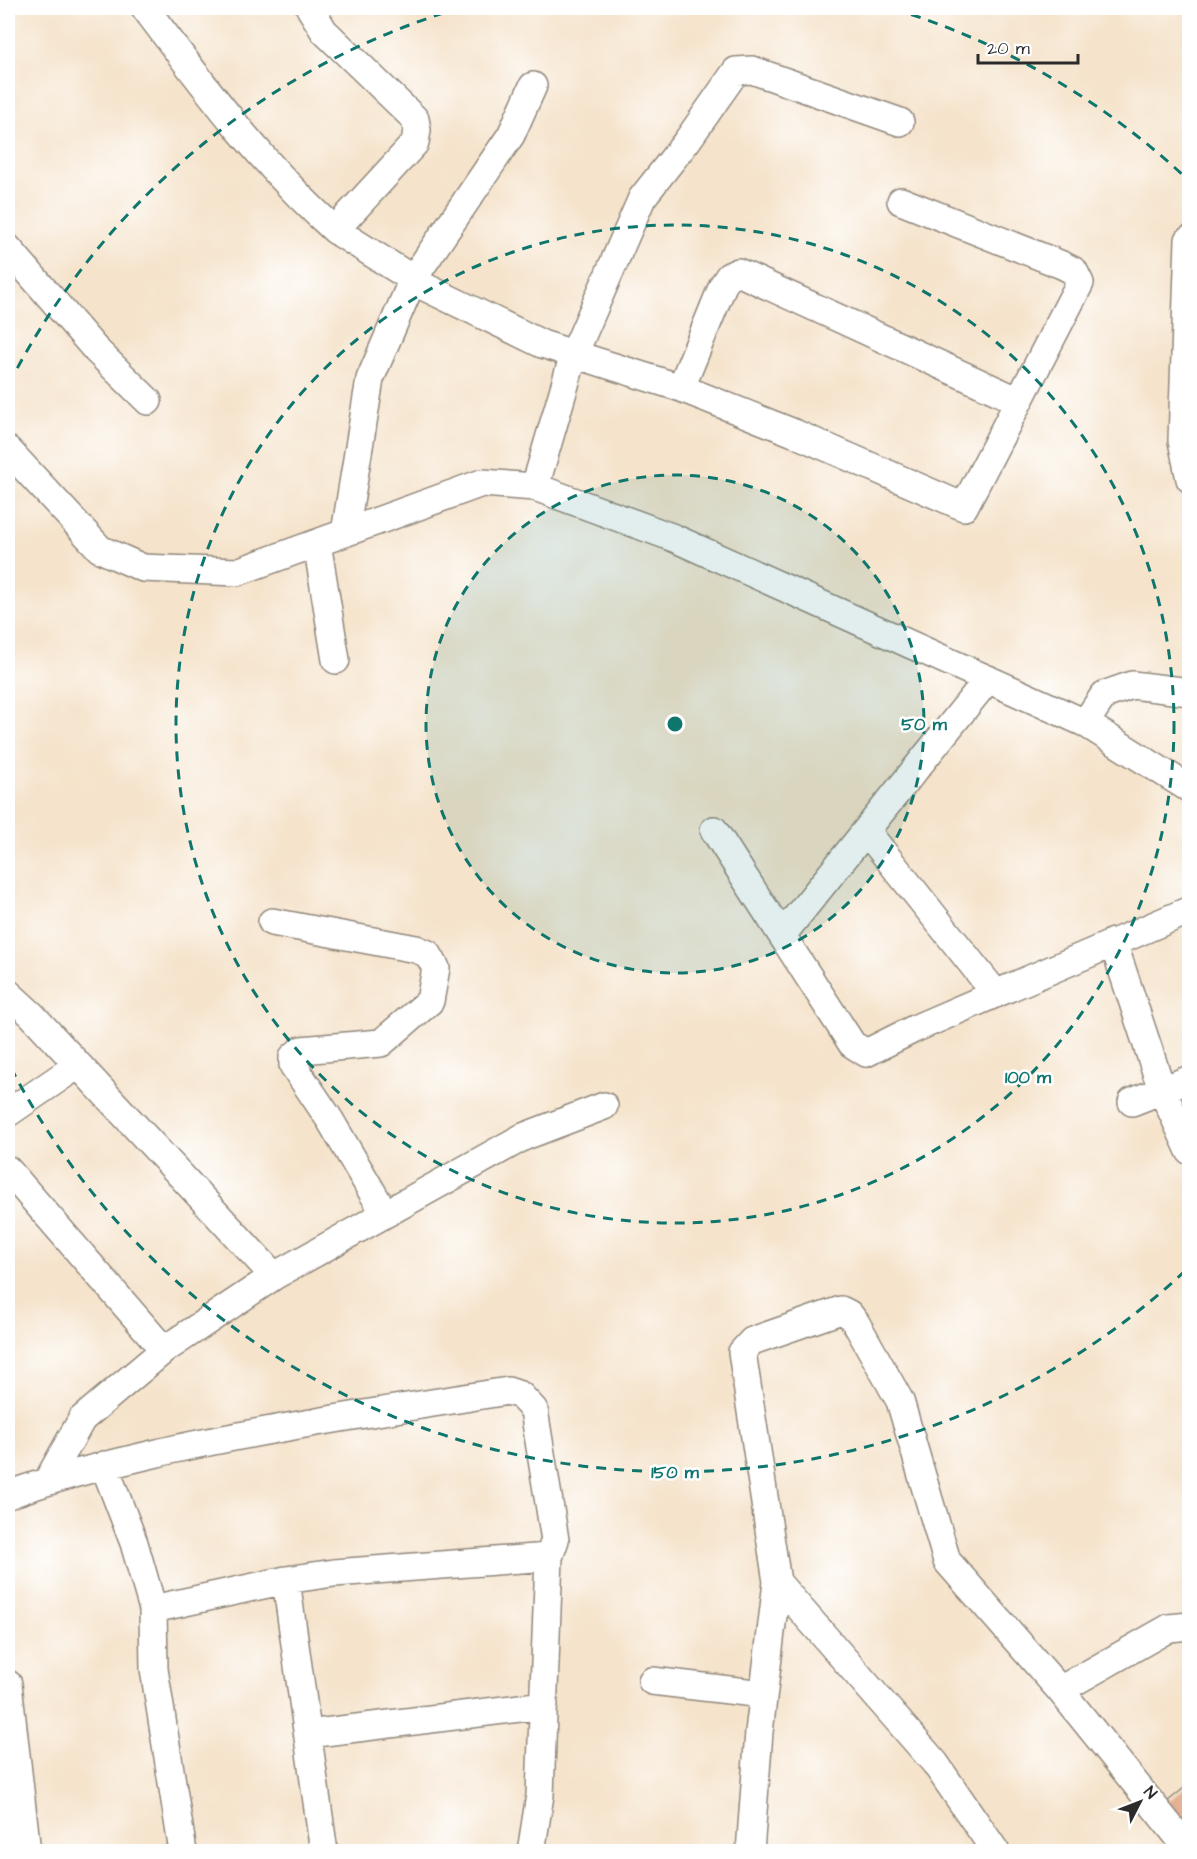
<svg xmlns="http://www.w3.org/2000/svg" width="1197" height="1859" font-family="'Architects Daughter',sans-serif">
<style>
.building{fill:#e3ab8c}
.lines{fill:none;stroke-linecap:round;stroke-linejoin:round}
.street-casing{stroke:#90877b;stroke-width:30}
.street{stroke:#fff;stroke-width:27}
.ring{fill:none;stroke:#0f766e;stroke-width:3;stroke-dasharray:10 8}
.centre{fill:#0f766e;stroke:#fff;stroke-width:3}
.ring-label{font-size:18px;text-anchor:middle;font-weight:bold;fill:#0f766e;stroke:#fff;stroke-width:5;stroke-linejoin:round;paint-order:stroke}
</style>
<rect width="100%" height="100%" fill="#fff"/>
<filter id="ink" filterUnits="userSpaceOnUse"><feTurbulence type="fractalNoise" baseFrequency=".0167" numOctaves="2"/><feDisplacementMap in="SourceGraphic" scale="12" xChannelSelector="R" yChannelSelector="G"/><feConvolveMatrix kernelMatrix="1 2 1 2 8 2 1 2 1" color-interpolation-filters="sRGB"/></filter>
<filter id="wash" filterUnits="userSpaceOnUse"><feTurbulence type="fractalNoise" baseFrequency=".008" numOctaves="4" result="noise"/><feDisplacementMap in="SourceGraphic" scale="24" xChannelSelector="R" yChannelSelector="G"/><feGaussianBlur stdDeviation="1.35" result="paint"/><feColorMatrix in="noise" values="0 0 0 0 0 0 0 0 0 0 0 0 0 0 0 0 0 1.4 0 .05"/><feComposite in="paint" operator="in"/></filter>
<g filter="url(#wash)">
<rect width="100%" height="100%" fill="#f5e3cb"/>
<g id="blocks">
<path class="building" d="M1190 1783V1828L1167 1802Z"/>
</g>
</g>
<g filter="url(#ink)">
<use href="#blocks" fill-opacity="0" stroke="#90877b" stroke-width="1.5"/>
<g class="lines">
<defs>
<path id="street" d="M145 8C203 85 263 166 335 230L415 143 417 130 415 119 324 31 310 8
M335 230 427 288 542 344 681 388 794 433 964 507 1080 283 1074 271 1062 265 901 201
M1189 240 1182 441 1190 479
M8 248 96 350 148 401
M681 388 723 285 729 276 738 272 1019 401
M8 450 100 549 143 568 237 572 482 483 535 487 674 538 1085 723 1190 789
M535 487 574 354 642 198 687 141 736 71 752 70 900 122
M345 533 370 379 413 279 511 135 533 86
M317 543 336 660
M1085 723 1104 695 1132 685 1190 692
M714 830 852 1044 866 1053 914 1029 1190 910
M867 832 996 994
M272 922 416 949 428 954 436 968 430 1001 381 1043 301 1050 293 1057V1065L330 1120 385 1214
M782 935 988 679
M1113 942 1162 1090 1190 1151
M8 993 32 1015 274 1276
M1132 1102 1190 1079
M8 1113 78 1065
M8 1170 164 1350
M104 1465 134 1543 153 1609 154 1669 183 1852
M48 1480 82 1419 164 1350 274 1276 523 1137 604 1106
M8 1495C61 1475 115 1463 170 1450 282 1426 395 1409 508 1391L520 1395 534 1410 555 1540 549 1557
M286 1580 324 1852
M777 1582 935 1763 996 1852
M153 1609 286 1580 334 1573 549 1557 540 1795 531 1852
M652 1681 763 1694
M8 1684 27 1852
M1060 1690 1169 1628 1190 1626
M308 1734 544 1705
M750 1852 759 1732 777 1582 742 1352 752 1341 841 1310 849 1314 856 1323 900 1401 947 1561 1060 1690 1190 1851"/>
</defs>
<use href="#street" class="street-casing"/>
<use href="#street" class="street"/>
</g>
</g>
<circle cx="675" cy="724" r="249" fill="#0f766e" fill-opacity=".12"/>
<g class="ring">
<circle cx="675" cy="724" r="249"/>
<circle cx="675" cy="724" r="499"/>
<path d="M1185 1271A748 748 0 0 1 9 1064M9 384A748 748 0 0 1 456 9M894 9A748 748 0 0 1 1185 177"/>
</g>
<circle cx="675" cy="724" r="9" class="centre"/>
<g class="ring-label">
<text x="924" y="730">50 m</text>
<text x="1028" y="1083">100 m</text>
<text x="675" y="1478">150 m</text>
</g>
<rect width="1197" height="1859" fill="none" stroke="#fff" stroke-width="30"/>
<g transform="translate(1140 1802) rotate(48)" stroke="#ffffff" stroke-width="4.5" paint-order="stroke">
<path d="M0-4.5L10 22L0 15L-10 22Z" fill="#2b2b2b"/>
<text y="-9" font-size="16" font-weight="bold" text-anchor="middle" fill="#2b2b2b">N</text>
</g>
<path d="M978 54v9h100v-9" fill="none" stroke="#2b2b2b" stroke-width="3"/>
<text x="987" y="54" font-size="18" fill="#2b2b2b" stroke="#ffffff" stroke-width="4.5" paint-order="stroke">20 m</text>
</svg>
